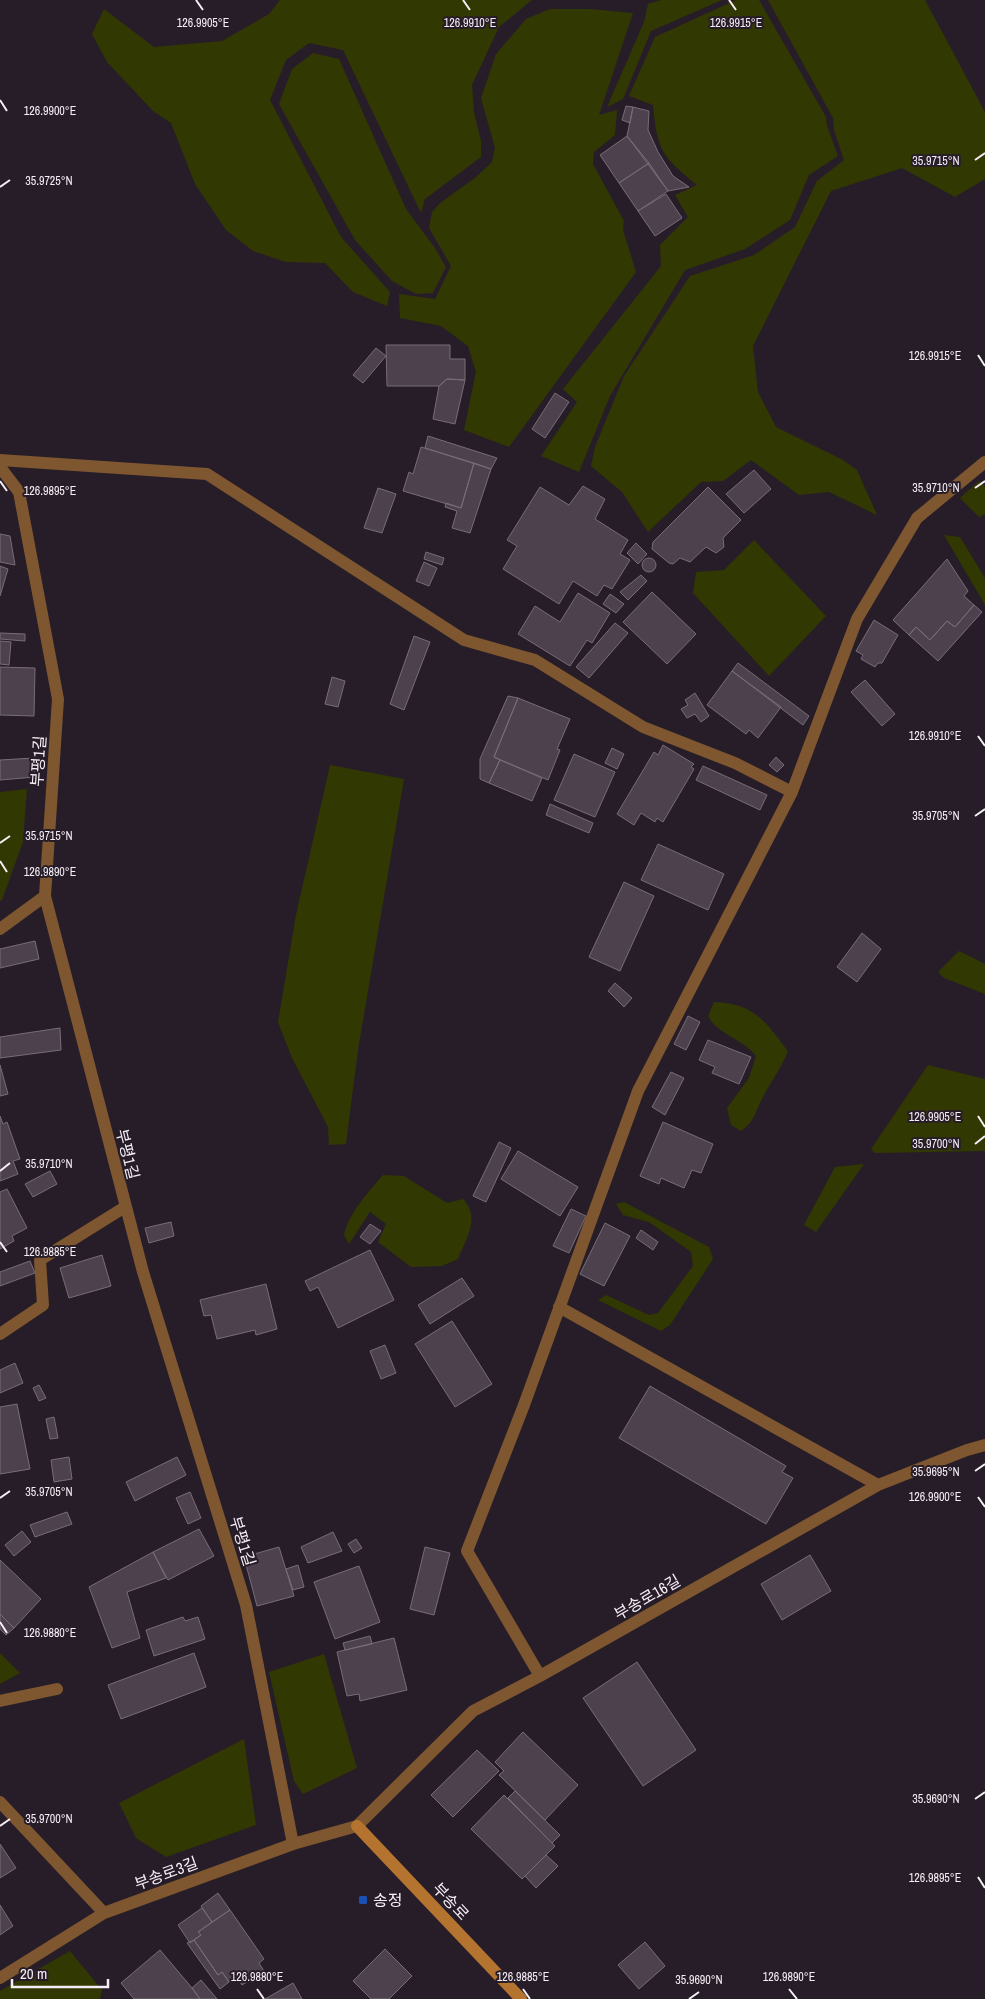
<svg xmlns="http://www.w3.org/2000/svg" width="985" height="1999" font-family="'Archivo Narrow','Noto Sans KR',sans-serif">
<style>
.green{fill:#323802}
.building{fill:#4d414e;stroke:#786c79}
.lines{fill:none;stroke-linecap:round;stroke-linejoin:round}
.street{stroke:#7e562f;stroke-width:12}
.secondary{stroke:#b47430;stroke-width:12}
.ticks{fill:none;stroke:#f6eef6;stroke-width:2}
.transit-dot{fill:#1a4fb4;stroke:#271d28;stroke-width:2}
.labels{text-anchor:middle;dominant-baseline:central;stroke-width:4;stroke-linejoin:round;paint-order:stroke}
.street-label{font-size:16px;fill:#f6eef6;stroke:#271d28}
.poi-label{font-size:16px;fill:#f6eef6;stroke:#271d28;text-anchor:start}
.ticks-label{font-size:12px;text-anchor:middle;fill:#f6eef6;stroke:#271d28;stroke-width:4;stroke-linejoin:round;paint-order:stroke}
</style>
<rect width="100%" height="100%" fill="#271d28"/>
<path class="green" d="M280 0H532L499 27 472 85 474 112 481 141V157L425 199 421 213 343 50 309 43 286 60 270 100 341 237 390 292 387 306 353 292 325 263 286 262 253 251 226 230 195 184 171 123 153 111 107 62 92 34 104 9 154 47 222 41 269 14Z
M661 0H722L651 31 623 99 607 107 644 22 648 4Z
M736 0H759L826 117 827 126 838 156 809 175 790 220 745 249 685 270 610 396 579 472 541 456 577 402 563 389 661 266 660 245 688 217 675 195 697 185C662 157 657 150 653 105L629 96 655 37Z
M768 0H925L985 112V179L955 197 902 168 831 191 753 346 758 392 776 427 843 460 857 470 877 515 829 492 799 495 751 460 723 481 701 482 648 532 622 492 591 466 595 447 624 376 690 276 754 255 795 227 817 181 844 160 834 130 833 118Z
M550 9H590L633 13 599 115 617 110 615 135 594 152 593 164 624 221 623 230 636 272 509 447 464 430 476 372 468 346 441 326 400 318 399 294 435 299 451 266 429 228 432 212 440 203 475 178 492 162 495 148 481 98 496 54 526 19Z
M313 53 339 59 406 209 435 248 446 267 433 293 416 294 392 281 355 240 279 104 292 69Z
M979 481 985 486V514L979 517 960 498Z
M944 535 960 537 985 578V605Z
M754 540 826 616 769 676 693 593 696 572 724 570Z
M330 765 404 779 358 1050 346 1144 329 1145 328 1127 292 1058 278 1022 296 915Z
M27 789 23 842 2 900 0 901V792Z
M959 951 985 964V994L944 978 938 972Z
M714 1002C755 1004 765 1021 788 1051 781 1069 770 1083 762 1099 754 1114 755 1121 741 1131L731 1125 727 1108 749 1078 756 1056C743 1039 717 1034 708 1016Z
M928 1065 985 1079V1151L875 1153 871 1149Z
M864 1164 816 1232 804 1225 835 1167Z
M383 1175 404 1176 447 1203 463 1199C481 1217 466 1239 458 1259L442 1266 411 1267 378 1242 386 1224 370 1212 349 1244 344 1235C350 1211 367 1194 383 1175Z
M624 1202 709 1247 713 1259 670 1325 661 1331 598 1300 606 1295 649 1315 658 1313 693 1266 691 1252 649 1222 623 1215 616 1204Z
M0 1653 20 1673 0 1684Z
M324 1654 357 1768 303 1794 294 1781 269 1672Z
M244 1739 256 1825 166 1857 136 1838 119 1803Z
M70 1951 102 1990 100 1999H0V1991Z"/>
<path class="building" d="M626 106 633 107 630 123 622 120Z
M633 107 649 111 648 130 658 152 673 176 689 187 668 191 627 136Z
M627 136 649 163 619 183 600 155Z
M649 163 668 191 638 211 619 183Z
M666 194 682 218 655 236 638 211Z
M386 345H450V359H465V380L447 379 439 386H387Z
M376 348 386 356 363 383 353 375Z
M447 379 465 380 455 424 433 419 439 386Z
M555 393 569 402 545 438 532 429Z
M428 436 497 458 491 469 425 448Z
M421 447 474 463 461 508 403 491 409 472 413 474Z
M474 463 491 469 470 533 452 528 457 511 445 507 446 503 461 508Z
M754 470 771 489 744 513 726 494Z
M583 486 605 499 595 519 628 540 620 554 630 560 612 589 604 585 597 596 573 581 559 604 503 569 517 546 507 540 540 487 569 505Z
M708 487 741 520 723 538 724 547 716 553 706 547 690 562 680 558 673 564 669 563 652 549 653 542Z
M378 488 396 494 382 533 364 528Z
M0 534 10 536 15 565 0 562Z
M636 543 647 554 638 564 627 553Z
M426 552 444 558 442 565 424 559Z
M642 565a7 7 0 1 1 14 0a7 7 0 1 1-14 0Z
M947 559 968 591 964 596 974 605 955 627 947 621 930 640 916 627 909 635 893 620Z
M424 562 437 568 429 586 416 581Z
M0 566 8 569 0 596Z
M641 575 647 581 628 600 620 592Z
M652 592 696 634 667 664 623 622Z
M578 593 610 613 592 643 587 640 570 666 518 634 535 606 560 622Z
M610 594 624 604 616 613 603 604Z
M974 605 982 612 938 661 909 635 916 627 930 640 947 621 955 627Z
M874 620 898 635 882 663H878L875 667 861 659 863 655 856 651Z
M615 623 628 633 589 678 576 667Z
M0 633 25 634V641L0 639Z
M414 636 430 642 404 710 390 704Z
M0 641 11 642 9 665 0 664Z
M738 663 809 716 803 725 732 671Z
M0 667 35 668 34 716 0 715Z
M732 671 781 707 758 738 749 730 746 734 707 705Z
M332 677 345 681 338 707 325 704Z
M865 680 895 714 882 726 851 692Z
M695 693 709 716 701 722 695 714 687 718 681 709 688 705 685 700Z
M508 696 518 698 494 757 500 760 489 783 480 779V759Z
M518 698 570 719 557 749 560 750 548 780 494 757Z
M663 745 694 764 691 767 694 769 663 822 657 818 655 822 641 813 634 825 617 814 654 752 658 755Z
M612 748 624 754 617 769 605 763Z
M574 754 615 772 595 817 554 800Z
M776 757 784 765 777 772 769 765Z
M34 758 35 777 0 780V760Z
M500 760 542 778 532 801 489 783Z
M703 766 767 795 760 810 696 780Z
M550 804 593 823 589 833 546 815Z
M658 844 724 874 708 910 641 880Z
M624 882 654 896 620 971 589 957Z
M862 933 881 949 857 982 837 967Z
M35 941 39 959 0 968V949Z
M615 983 632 998 624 1007 608 991Z
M688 1016 700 1022 686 1050 674 1044Z
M60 1028 61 1050 0 1058V1037Z
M708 1040 751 1057 739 1084 712 1073 715 1067 699 1060Z
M0 1065 8 1094 0 1096Z
M671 1072 684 1078 665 1115 652 1107Z
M0 1116 3 1124 7 1122 20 1159 13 1161 18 1174 0 1181Z
M663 1122 713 1144 701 1173 692 1170 684 1188 661 1178 659 1184 640 1176Z
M499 1142 511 1148 486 1202 473 1196Z
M518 1151 578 1187 560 1216 501 1179Z
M50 1171 57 1184 33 1197 25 1184Z
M7 1189 27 1228 12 1236 14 1241 0 1249V1192Z
M571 1209 586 1216 569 1253 553 1246Z
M171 1222 174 1236 149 1243 145 1228Z
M605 1223 630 1236 604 1286 580 1274Z
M370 1224 381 1231 370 1244 360 1237Z
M641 1230 658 1242 653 1250 636 1238Z
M370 1250 394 1300 338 1328 318 1287 310 1291 305 1281Z
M102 1255 111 1286 69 1298 60 1268Z
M30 1261 35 1273 0 1286V1272Z
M462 1278 474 1296 430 1324 418 1305Z
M266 1284 277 1329 256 1335 255 1330 217 1339 211 1315 204 1316 200 1300Z
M452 1321 492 1384 455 1407 415 1344Z
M385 1345 396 1373 381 1379 370 1351Z
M15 1363 23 1383 0 1393V1370Z
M39 1385 46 1398 39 1401 33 1388Z
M650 1386 786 1466 782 1472 793 1478 766 1524 619 1438Z
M17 1404 30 1469 0 1474V1407Z
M54 1417 58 1438 50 1439 46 1419Z
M69 1457 72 1479 54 1482 51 1460Z
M177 1457 186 1475 135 1501 126 1482Z
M190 1492 201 1518 188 1524 176 1498Z
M67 1512 72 1524 35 1537 30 1525Z
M199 1529 214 1556 168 1580 153 1552Z
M22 1531 31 1542 14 1556 5 1545Z
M333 1532 342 1551 308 1563 301 1547Z
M356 1539 362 1548 354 1553 348 1544Z
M279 1547 294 1596 257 1606 244 1557Z
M425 1547 450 1553 434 1615 410 1609Z
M153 1552 166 1578 127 1592 140 1638 112 1648 89 1587Z
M810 1555 831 1591 782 1620 761 1584Z
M0 1560 41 1599 14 1628 0 1614Z
M298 1565 304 1587 293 1590 286 1569Z
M359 1566 380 1622 335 1639 314 1582Z
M0 1614 14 1628 6 1635 0 1629Z
M183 1617 185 1621 198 1617 205 1639 154 1656 146 1630Z
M370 1636 372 1644 345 1650 343 1643Z
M394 1638 407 1690 360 1701 359 1694 347 1696 337 1652Z
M194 1653 206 1687 121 1719 108 1685Z
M637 1662 696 1750 643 1786 583 1698Z
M523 1732 578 1785 545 1820 499 1775 504 1771 495 1762Z
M477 1750 499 1771 453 1817 431 1795Z
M515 1791 560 1835 552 1843 508 1798Z
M504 1795 555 1846 522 1879 471 1829Z
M0 1844 16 1868 0 1878Z
M546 1855 558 1866 536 1888 525 1876Z
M218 1893 230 1910 212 1922 201 1906Z
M0 1905 13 1926 0 1935Z
M202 1908 212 1922 198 1932 201 1935 190 1943 178 1925Z
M230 1910 264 1959 259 1963 264 1971 242 1985 236 1976 229 1982 222 1972 218 1975 194 1940 201 1935 198 1932Z
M194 1940 218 1975 222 1972 229 1982 220 1989 187 1943Z
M645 1942 665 1966 639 1989 618 1965Z
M385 1949 412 1976 389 1999H371L353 1981Z
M160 1950 192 1988 200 1999H134L121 1983Z
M201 1980 217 1999H200L192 1988Z
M293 1983 302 1999H265Z"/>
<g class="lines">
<path class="street" d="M0 460 207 474 464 640 535 660 643 727 735 763 792 792
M0 467 19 492 58 699 45 896 143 1272 246 1605 293 1844
M0 929 45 896
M559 1307 878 1485
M0 1334 43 1305 40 1260 125 1207
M540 1676 467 1551 524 1405 638 1091 792 792 857 619 917 518 985 462
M0 1701 57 1689
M0 1802 104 1913
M0 1978 104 1913 293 1844 357 1826 473 1711 540 1676 878 1485 967 1450 985 1445"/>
<path class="secondary" d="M357 1826 521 1999"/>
</g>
<path class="ticks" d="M196 0 203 10M463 0 470 10M729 0 736 10M0 100 7 111M975 160 985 153M0 187 10 180M978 355 985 366M0 481 7 491M975 488 985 481M978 736 985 746M975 816 985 809M0 843 10 836M0 861 7 872M978 1116 985 1127M975 1144 985 1136M0 1171 10 1163M0 1242 7 1252M975 1471 985 1464M978 1497 985 1507M0 1498 10 1491M0 1622 7 1633M975 1799 985 1792M0 1826 10 1819M978 1877 985 1888M257 1989 264 1999M523 1989 530 1999M789 1989 797 1999M689 1999 699 1992"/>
<rect class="transit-dot" x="358" y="1895" width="10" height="10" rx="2.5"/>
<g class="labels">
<g class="street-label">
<text transform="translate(38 761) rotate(-86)">부평1길</text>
<text transform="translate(128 1154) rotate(76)">부평1길</text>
<text transform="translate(243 1541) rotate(73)">부평1길</text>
<text transform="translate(647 1597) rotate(-30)">부송로16길</text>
<text transform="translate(166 1873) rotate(-20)">부송로3길</text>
<text transform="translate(451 1901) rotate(47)">부송로</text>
</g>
<g class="poi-label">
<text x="373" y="1900">송정</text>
</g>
</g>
<g class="ticks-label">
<text x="203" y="27">126.9905°E</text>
<text x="470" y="27">126.9910°E</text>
<text x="736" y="27">126.9915°E</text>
<text x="50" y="115">126.9900°E</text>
<text x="936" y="165">35.9715°N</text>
<text x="49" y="185">35.9725°N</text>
<text x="935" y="360">126.9915°E</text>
<text x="936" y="492">35.9710°N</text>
<text x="50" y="495">126.9895°E</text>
<text x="935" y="740">126.9910°E</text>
<text x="936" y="820">35.9705°N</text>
<text x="49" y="840">35.9715°N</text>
<text x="50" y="876">126.9890°E</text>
<text x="935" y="1121">126.9905°E</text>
<text x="936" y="1148">35.9700°N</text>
<text x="49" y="1168">35.9710°N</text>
<text x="50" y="1256">126.9885°E</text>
<text x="936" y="1476">35.9695°N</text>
<text x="49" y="1496">35.9705°N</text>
<text x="935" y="1501">126.9900°E</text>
<text x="50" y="1637">126.9880°E</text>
<text x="936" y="1803">35.9690°N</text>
<text x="49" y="1823">35.9700°N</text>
<text x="935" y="1882">126.9895°E</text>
<text x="257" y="1981">126.9880°E</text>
<text x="523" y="1981">126.9885°E</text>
<text x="789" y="1981">126.9890°E</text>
<text x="699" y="1984">35.9690°N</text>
</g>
<path d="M12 1979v8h96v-8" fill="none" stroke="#f6eef6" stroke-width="2.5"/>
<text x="20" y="1979" font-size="15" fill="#f6eef6" stroke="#271d28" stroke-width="4" paint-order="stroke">20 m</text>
</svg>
